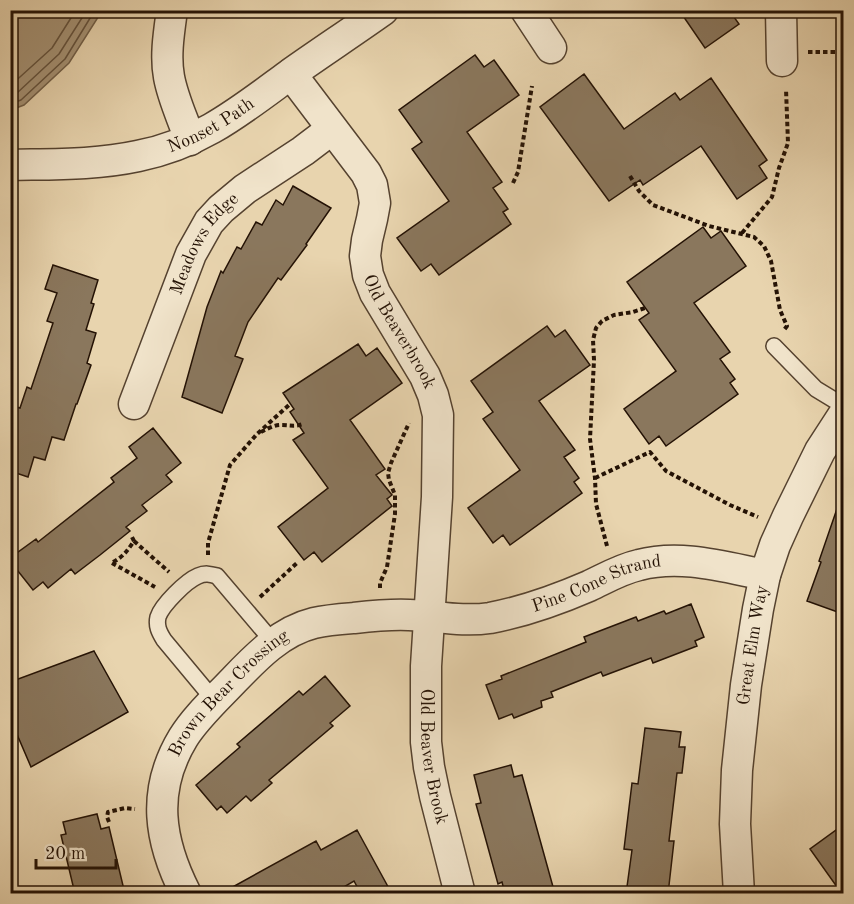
<svg xmlns="http://www.w3.org/2000/svg" width="854" height="904" font-family="'Old Standard TT',serif">
<style>
.water{fill:#a59275;stroke:#715f48;stroke-width:1.5}
.lines{fill:none;stroke-linecap:round;stroke-linejoin:round}
.shore{stroke:#64523d;stroke-width:1.5}
.building{fill:#8a775d;stroke:#241205;stroke-width:1.5}
.lane-casing{stroke:#55422f;stroke-width:18}
.street-casing{stroke:#55422f;stroke-width:33}
.path{stroke:#241205;stroke-width:4;stroke-dasharray:4.5 3;stroke-linecap:butt}
.lane{stroke:#f0e3ca;stroke-width:15}
.street{stroke:#f0e3ca;stroke-width:30}
.labels{text-anchor:middle;dominant-baseline:central;stroke-width:6;stroke-linejoin:round;paint-order:stroke}
.street-label{font-size:18px;fill:#241205;stroke:#f0e3ca}
</style>
<rect width="100%" height="100%" fill="#e8d4ae"/>
<filter id="stains"><feTurbulence type="fractalNoise" baseFrequency=".00333" numOctaves="4"/><feColorMatrix values="0 0 0 0 .2 0 0 0 0 .09 0 0 0 0 .02 0 0 0 .5 -.17"/></filter>
<radialGradient id="worn" r=".72"><stop offset=".6" stop-color="#630" stop-opacity="0"/><stop offset="1" stop-color="#630" stop-opacity=".3"/></radialGradient>
<path class="water" d="M11 10 102 11 69 63 24 105 11 110Z"/>
<g class="lines">
<path class="shore" d="M10 86 52 48 76 10
M10 96 17 93 59 54 87 10
M10 104 21 100 65 59 95 10"/>
</g>
<path class="building" d="M679 10H729L739 24 705 48Z
M475 55 484 67 494 60 519 95 467 132 502 182 493 188 508 209 503 212 511 224 439 275 431 264 421 271 397 238 449 201 412 149 422 142 399 110Z
M584 74 624 129 675 93 680 100 711 78 767 160 759 166 767 178 737 199 701 146 643 185 640 180 609 201 540 107Z
M293 186 331 208 306 244 307 245 281 280 278 278 248 322 235 356 243 359 222 413 182 397 207 307 221 271 223 273 237 247 241 249 256 222 262 225 276 200 283 205Z
M703 227 711 238 721 231 746 266 694 303 730 352 720 359 735 379 730 383 738 394 666 446 659 436 649 444 624 409 676 371 639 320 649 313 627 282Z
M53 265 98 280 91 303 94 304 86 330 96 333 87 363 91 365 77 404H76L64 440 52 437 45 460 34 457 28 477 10 471V422L16 407 20 408 27 387 31 389 53 323 47 321 57 293 45 289Z
M547 326 555 337 565 330 590 365 539 401 575 450 564 457 579 478 574 482 582 493 510 545 503 535 493 543 468 508 520 470 483 419 493 412 471 381Z
M358 344 366 356 377 348 402 383 350 420 385 469 376 475 392 495 387 499 392 506 322 562 314 552 304 560 278 527 328 488 293 440 304 433 290 412 294 409 283 393Z
M153 428 181 463 166 475 172 482 142 505 147 511 126 527 130 531 100 555 75 574 71 569 48 588 43 582 33 590 10 561V558L36 539 38 542 114 482 111 478 137 458 129 447Z
M840 500 843 501V614L807 601 821 562 819 561Z
M691 604 704 637 695 641 697 646 653 663 651 658 603 676 601 672 551 692 553 697 541 701 542 707 514 718 512 714 499 719 486 685 502 679 501 676 586 642 584 637 636 617 638 621 664 611 666 614Z
M94 651 128 712 31 767 10 718V682Z
M325 676 350 706 330 723 333 726 269 780 272 783 251 801 246 796 227 813 221 806 217 810 196 785 240 747 237 744 299 691 303 695Z
M645 728 681 732 679 747H685L682 773H677L669 841H674L668 894H626L632 850 624 849 632 783 638 784Z
M511 765 514 777 522 775 555 894H505L502 882 498 884 476 804 481 803 474 775Z
M97 814 101 829 109 827 125 894H75L61 835 66 834 63 822Z
M843 825V894H842L810 849Z
M357 830 392 894H361L354 881 332 894H220L316 841 321 850Z"/>
<g class="lines">
<defs>
<path id="lane" d="M774 346 816 389 844 406
M214 700 164 640C159 632 156 626 158 617 162 605 186 581 198 576 205 573 210 574 217 576L274 643"/>
<g id="street">
<path d="M172 10C169 32 165 56 169 77 173 99 183 119 190 140"/>
<path d="M526 10 551 48"/>
<path d="M781 10 782 61"/>
<path id="s1" d="M291 74 366 173 372 185 375 203 372 219 367 240 365 256 368 275 375 293 425 376 433 395 438 415 437 497 426 666V742L429 767 435 796 460 894"/>
<path id="s2" d="M10 165C53 164 96 165 138 156 200 144 240 111 289 75 320 53 352 32 383 10"/>
<path id="s3" d="M134 404 191 254 209 222 221 209 245 189 303 151 332 129"/>
<path id="s4" d="M186 894C159 841 151 791 183 738 196 717 216 699 234 680 256 657 281 631 314 623 327 620 341 619 354 618 372 616 390 614 409 615 436 616 462 622 490 618 522 612 559 599 589 586 606 578 621 569 639 565 681 554 724 567 765 575"/>
<path id="s5" d="M739 894 735 824 737 770 746 685 758 609 765 575 775 545 788 516 820 451 844 414"/>
</g>
</defs>
<use href="#lane" class="lane-casing"/>
<use href="#street" class="street-casing"/>
<path class="path" d="M808 52H844
M630 176 639 191 653 205 709 226 754 237 764 246 771 261 780 310 787 326 784 330
M513 183 518 172 532 86
M742 233 772 197 779 168 788 143 786 89
M261 432C267 429 274 425 281 425 289 425 295 427 303 424
M595 478 650 452 666 471 730 505 758 517
M134 541 169 572
M607 546 596 504 595 478 590 439 594 360 593 340 596 328 602 321 614 315 633 312 645 308
M208 555V543L230 465 257 434 290 404
M113 562C123 557 128 550 134 541L131 535
M112 563 155 587
M380 588V583L387 567 395 514V495L389 480 388 473 391 463 409 423
M260 597 297 563
M109 822 107 817 108 812 125 808 135 809"/>
<use href="#lane" class="lane"/>
<use href="#street" class="street"/>
</g>
<g class="labels">
<g class="street-label">
<text stroke="none"><textPath href="#s2" startOffset="208">Nonset Path</textPath></text>
<text stroke="none"><textPath href="#s3" startOffset="176">Meadows Edge</textPath></text>
<text stroke="none"><textPath href="#s1" startOffset="294">Old Beaverbrook</textPath></text>
<text stroke="none"><textPath href="#s4" startOffset="630">Pine Cone Strand</textPath></text>
<text stroke="none"><textPath href="#s5" startOffset="250">Great Elm Way</textPath></text>
<text stroke="none"><textPath href="#s4" startOffset="228">Brown Bear Crossing</textPath></text>
<text stroke="none"><textPath href="#s1" startOffset="729">Old Beaver Brook</textPath></text>
</g>
</g>
<rect width="854" height="904" fill="none" stroke="#e8d4ae" stroke-width="36"/>
<rect x="12" y="12" width="830" height="880" fill="none" stroke="#241205" stroke-width="3"/>
<rect x="18" y="18" width="818" height="868" fill="none" stroke="#241205" stroke-width="1.5"/>
<path d="M36 859v9h80v-9" fill="none" stroke="#241205" stroke-width="3"/>
<text x="45" y="859" font-size="18" fill="#241205" stroke="#f0e3ca" stroke-width="4.5" paint-order="stroke">20 m</text>
<rect width="100%" height="100%" filter="url(#stains)"/>
<rect width="100%" height="100%" fill="url(#worn)"/>
</svg>
